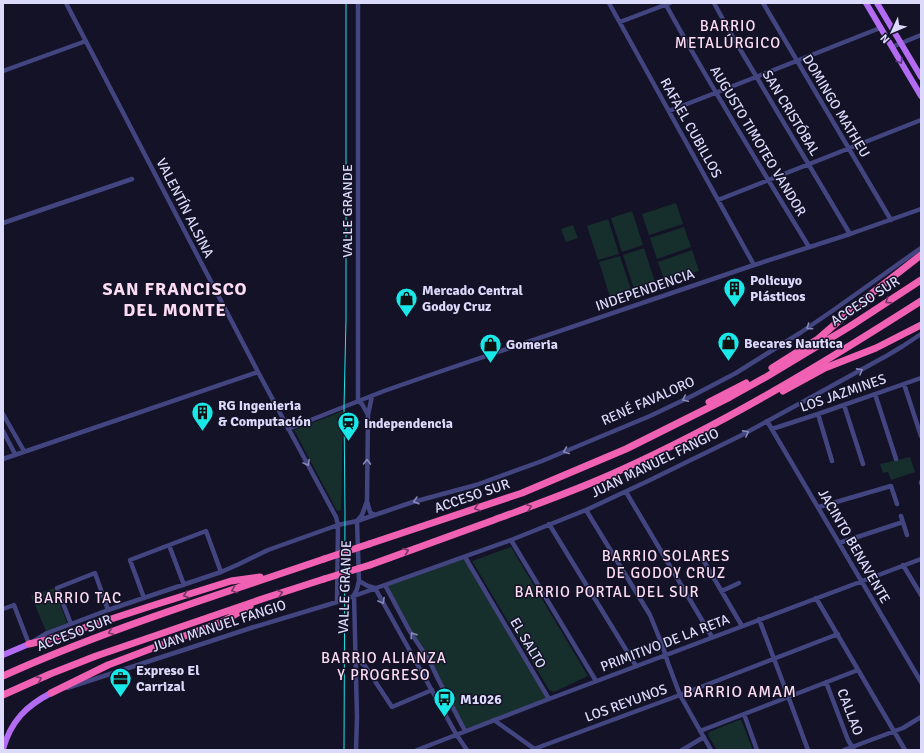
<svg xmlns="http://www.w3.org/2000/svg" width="924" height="753" font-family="Signika,sans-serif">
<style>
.green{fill:#162f2c}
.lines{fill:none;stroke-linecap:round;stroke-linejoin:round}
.minor{stroke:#424580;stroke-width:4.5}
.major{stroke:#b36cf1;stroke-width:6}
.highway{stroke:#f061b3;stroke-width:7}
.tram{stroke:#19e8e9;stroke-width:1}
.highway-bridge{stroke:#f061b3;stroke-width:7}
.oneway{stroke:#5b3a81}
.oneway2{stroke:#763665}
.oneway3{stroke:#8788b7}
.labels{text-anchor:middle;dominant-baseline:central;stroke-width:3;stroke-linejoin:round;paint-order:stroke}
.street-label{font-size:14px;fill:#dbdafb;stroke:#131226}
.poi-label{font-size:14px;font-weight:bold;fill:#dbdafb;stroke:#131226;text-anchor:start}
.neighbourhood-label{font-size:15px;letter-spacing:1px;fill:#fcdcf3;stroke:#131226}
.quarter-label{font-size:16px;letter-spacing:1px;fill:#fcdcf3;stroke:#131226}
.district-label{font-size:18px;font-weight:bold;letter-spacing:1px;fill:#fcdcf3;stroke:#131226}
</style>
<rect width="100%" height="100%" fill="#131226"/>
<path class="green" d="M676 203 683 224 649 235 642 214Z
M632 211 643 245 622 252 611 218Z
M608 219 619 254 598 260 587 226Z
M573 225 578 238 566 242 561 229Z
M684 227 691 247 657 259 650 238Z
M644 248 655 282 634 289 623 255Z
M692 250 699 271 665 282 658 262Z
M620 256 631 290 610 297 599 262Z
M343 411 341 510 337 511 294 430Z
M910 457 915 472 891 480 888 472 883 473 880 464Z
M511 547 588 676 554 692 549 690 472 561Z
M465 557 549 699 465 731C439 682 411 634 385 585Z
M54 588 67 623 46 631 31 596Z
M739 720H741L742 722 753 750H717L708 735 709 732Z"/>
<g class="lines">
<path class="minor" d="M66 3 258 372 336 517 338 525 337 602
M358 3V401L362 404 368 415
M609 3 754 265
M665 3C710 86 760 166 809 247
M714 3 731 34 850 234
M763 3 891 220
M620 22 670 3
M892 47 921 35
M3 71 86 41
M669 111 756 77 880 28
M718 200 921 120
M3 223 132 179
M904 384 921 436
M875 394 896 459
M844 405 863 464
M3 414 24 451
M818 414 832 461
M767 421 921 682
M288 429 384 391 427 376 754 265 850 234 921 209
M772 429 818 414 921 378
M3 431 15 454
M3 459 258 372
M921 482V483
M626 492 712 637
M367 501 370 512 374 515
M819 507 891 486 897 504
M586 510 650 615 663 647 668 663 680 695 711 750
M901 516 907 535
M357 521 362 515 367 501 368 415 372 396
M549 524 636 666
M511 540 596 681
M839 543 903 522
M169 545 184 585
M465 557 549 699
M702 558 742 626
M903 565 921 595
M359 581 368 586 375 588
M385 585 409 630 430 662 438 679 465 731
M375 588 456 734 467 750
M722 591 739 583
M144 598 130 560 206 531 221 572
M816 598 905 750
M3 609 14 605 29 644 47 633 71 624 108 610 221 572 237 565 268 550 338 525 357 521 413 502 476 485 542 461 650 416 692 396 736 373 800 333 835 309 921 248
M759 619 788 696 808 750
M71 624 57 588 95 573 108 610
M355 657 365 666 392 707 432 690
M826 682 848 740 854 750
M67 688 254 627 337 602 511 540 586 510 648 481 740 436 808 399 888 355 903 346 921 334
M744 714 757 750
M494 720 536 750
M700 731 858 670
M534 749 680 695 838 634
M356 750 357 717 354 595 357 589 359 581 357 521
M417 750 549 699 921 559
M682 750 704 737
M844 750 903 728 921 717"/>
<path class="major" d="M866 3 921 96
M877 3 921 77
M3 655 29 644
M3 749C11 721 26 706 51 693"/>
<path class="highway" d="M772 368 818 339 862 301 921 255
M783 391 825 368 876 348 921 325
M709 402 746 383
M369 544 522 493 626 449 730 397 766 377 849 327 921 280
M370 565C411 550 453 535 494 520 537 504 580 489 621 470 725 423 824 363 921 301
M29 644 47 640 151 606 231 581 260 577
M3 676C107 629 216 596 324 559
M51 693 108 665 224 621 250 606
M3 695 50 674 96 656 265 598 324 579"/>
<path class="tram" d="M344 750 345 513 344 407 346 319V3"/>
<path class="highway-bridge" d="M324 559 369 544
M324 579 370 565"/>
</g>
<defs><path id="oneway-chevron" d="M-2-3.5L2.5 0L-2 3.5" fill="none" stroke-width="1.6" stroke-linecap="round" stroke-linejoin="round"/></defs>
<use class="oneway" href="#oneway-chevron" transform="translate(900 61) rotate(59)"/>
<g class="oneway2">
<use href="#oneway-chevron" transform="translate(888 301) rotate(147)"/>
<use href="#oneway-chevron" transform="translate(529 507) rotate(-20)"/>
<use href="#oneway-chevron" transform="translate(477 508) rotate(161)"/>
<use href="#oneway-chevron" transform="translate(406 551) rotate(-20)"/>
<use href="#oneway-chevron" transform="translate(234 590) rotate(161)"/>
<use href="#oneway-chevron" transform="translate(280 593) rotate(-17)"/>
<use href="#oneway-chevron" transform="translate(186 595) rotate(163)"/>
<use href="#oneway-chevron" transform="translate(111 632) rotate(159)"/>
<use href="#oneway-chevron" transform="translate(39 679) rotate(-24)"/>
</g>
<g class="oneway3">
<use href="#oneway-chevron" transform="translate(809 327) rotate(146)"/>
<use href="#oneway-chevron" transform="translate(860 371) rotate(-29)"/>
<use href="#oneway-chevron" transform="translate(685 399) rotate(155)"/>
<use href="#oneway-chevron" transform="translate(746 433) rotate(-28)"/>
<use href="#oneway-chevron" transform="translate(566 451) rotate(157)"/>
<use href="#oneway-chevron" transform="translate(367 462) rotate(-89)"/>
<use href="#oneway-chevron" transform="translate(307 463) rotate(62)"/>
<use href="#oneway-chevron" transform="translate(416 501) rotate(164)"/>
<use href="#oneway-chevron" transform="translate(382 601) rotate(61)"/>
<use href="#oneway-chevron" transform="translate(413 635) rotate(-123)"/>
</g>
<defs>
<symbol id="building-pin" viewBox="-11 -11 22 30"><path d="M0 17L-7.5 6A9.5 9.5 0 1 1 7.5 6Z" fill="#19e8e9" stroke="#131226"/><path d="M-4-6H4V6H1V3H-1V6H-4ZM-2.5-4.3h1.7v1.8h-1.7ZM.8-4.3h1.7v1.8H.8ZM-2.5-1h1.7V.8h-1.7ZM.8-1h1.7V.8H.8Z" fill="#111"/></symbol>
<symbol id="shop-pin" viewBox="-11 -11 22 30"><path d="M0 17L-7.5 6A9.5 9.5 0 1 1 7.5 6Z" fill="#19e8e9" stroke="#131226"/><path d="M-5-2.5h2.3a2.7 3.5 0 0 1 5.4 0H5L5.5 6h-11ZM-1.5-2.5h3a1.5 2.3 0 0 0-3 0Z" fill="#111"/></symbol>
<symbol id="station-pin" viewBox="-11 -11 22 30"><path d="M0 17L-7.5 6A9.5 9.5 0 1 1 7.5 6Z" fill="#19e8e9" stroke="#131226"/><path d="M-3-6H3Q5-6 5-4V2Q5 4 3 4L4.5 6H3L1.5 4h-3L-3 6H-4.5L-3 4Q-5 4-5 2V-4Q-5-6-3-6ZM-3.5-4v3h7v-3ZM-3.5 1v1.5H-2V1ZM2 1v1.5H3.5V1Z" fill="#111"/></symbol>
<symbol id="office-pin" viewBox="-11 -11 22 30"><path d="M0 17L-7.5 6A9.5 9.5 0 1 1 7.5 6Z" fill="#19e8e9" stroke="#131226"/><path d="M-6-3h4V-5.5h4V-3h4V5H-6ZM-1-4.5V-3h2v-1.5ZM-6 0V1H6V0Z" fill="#111"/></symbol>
<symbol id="bus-pin" viewBox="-11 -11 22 30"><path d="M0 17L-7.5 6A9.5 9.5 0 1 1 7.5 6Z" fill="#19e8e9" stroke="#131226"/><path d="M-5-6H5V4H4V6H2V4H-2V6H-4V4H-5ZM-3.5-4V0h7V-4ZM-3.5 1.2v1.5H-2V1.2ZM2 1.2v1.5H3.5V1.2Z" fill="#111"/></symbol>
</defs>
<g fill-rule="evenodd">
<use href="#building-pin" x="722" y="276" width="25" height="34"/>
<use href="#shop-pin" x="394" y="286" width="25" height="34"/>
<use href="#shop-pin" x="716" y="330" width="25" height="34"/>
<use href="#shop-pin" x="478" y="332" width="25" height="34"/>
<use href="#building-pin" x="190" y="400" width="25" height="34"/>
<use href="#station-pin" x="336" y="410" width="25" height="34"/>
<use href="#office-pin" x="108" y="666" width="25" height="34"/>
<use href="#bus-pin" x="432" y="686" width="25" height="34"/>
</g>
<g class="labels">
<g class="street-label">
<text transform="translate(836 106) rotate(59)">DOMINGO MATHEU</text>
<text transform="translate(791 113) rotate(59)">SAN CRISTÓBAL</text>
<text transform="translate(691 128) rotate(61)">RAFAEL CUBILLOS</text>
<text transform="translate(758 141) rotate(59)">AUGUSTO TIMOTEO VANDOR</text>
<text transform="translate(185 208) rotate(63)">VALENTÍN ALSINA</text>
<text transform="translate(347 211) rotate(-90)">VALLE GRANDE</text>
<text transform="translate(645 290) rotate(-19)">INDEPENDENCIA</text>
<text transform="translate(865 301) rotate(-33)">ACCESO SUR</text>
<text transform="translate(843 393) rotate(-19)">LOS JAZMINES</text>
<text transform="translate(648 401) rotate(-24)">RENÉ FAVALORO</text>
<text transform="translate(655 463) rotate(-26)">JUAN MANUEL FANGIO</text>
<text transform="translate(472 496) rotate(-19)">ACCESO SUR</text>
<text transform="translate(854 546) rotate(60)">JACINTO BENAVENTE</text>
<text transform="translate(345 587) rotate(-88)">VALLE GRANDE</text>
<text transform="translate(219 626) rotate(-18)">JUAN MANUEL FANGIO</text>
<text transform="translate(74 633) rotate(-21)">ACCESO SUR</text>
<text transform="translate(528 643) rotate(59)">EL SALTO</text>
<text transform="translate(665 643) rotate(-21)">PRIMITIVO DE LA RETA</text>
<text transform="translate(626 703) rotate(-20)">LOS REYUNOS</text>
<text transform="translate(850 712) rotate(69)">CALLAO</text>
</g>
<g class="poi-label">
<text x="750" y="280">Policuyo<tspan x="750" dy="16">Plásticos</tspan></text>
<text x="422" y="290">Mercado Central<tspan x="422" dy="16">Godoy Cruz</tspan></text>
<text x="744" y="343">Becares Nautica</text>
<text x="506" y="344">Gomeria</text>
<text x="218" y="405">RG Ingenieria<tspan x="218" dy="16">&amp; Computación</tspan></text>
<text x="364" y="423">Independencia</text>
<text x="136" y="670">Expreso El<tspan x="136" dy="16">Carrizal</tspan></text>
<text x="460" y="699">M1026</text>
</g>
<g class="neighbourhood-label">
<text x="728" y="26">BARRIO<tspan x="728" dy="17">METALÚRGICO</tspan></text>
<text x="666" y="556">BARRIO SOLARES<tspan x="666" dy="17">DE GODOY CRUZ</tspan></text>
<text x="607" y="592">BARRIO PORTAL DEL SUR</text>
<text x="78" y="598">BARRIO TAC</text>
<text x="384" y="658">BARRIO ALIANZA<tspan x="384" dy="17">Y PROGRESO</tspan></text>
</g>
<g class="quarter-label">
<text x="740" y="692">BARRIO AMAM</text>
</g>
<g class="district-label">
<text x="175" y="289">SAN FRANCISCO<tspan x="175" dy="21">DEL MONTE</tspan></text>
</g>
</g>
<rect width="924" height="753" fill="none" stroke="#dbdafb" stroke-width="8"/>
<g transform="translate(892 32) rotate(226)" stroke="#131226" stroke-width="3" paint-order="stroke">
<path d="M0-3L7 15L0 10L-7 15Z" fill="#dbdafb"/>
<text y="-6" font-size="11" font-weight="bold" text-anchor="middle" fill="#dbdafb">N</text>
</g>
</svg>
